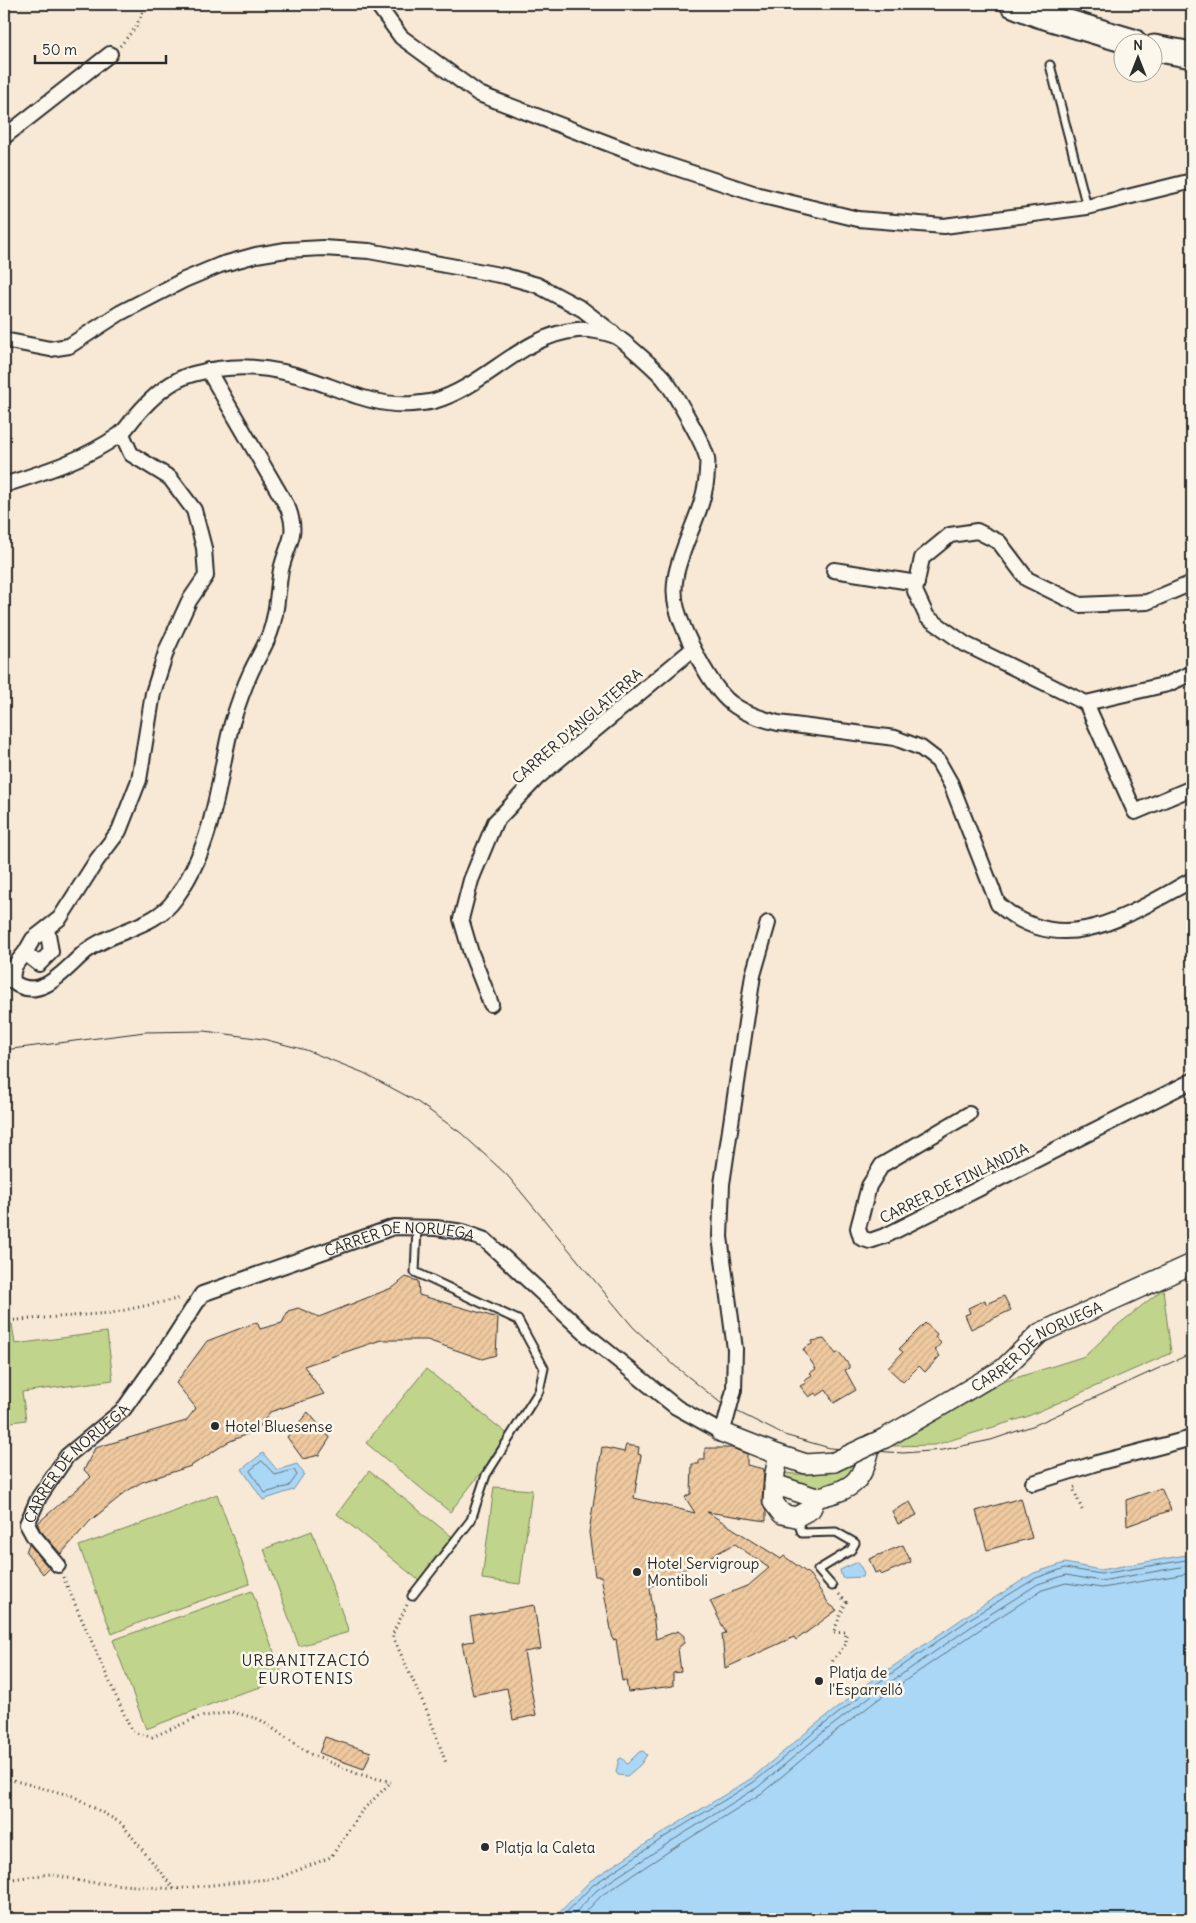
<svg xmlns="http://www.w3.org/2000/svg" width="1196" height="1923" font-family="Delius,sans-serif">
<style>
.green{fill:#c0d58b;stroke:#76805b}
.water{fill:#aad7f6;stroke:#7792a5}
.lines{fill:none;stroke-linecap:round;stroke-linejoin:round}
.shore{stroke:#5e707c;stroke-width:1}
.building{fill:url(#building-hatch);stroke:#2b2b2b}
.lane-casing{stroke:#2b2b2b;stroke-width:11}
.street-casing{stroke:#2b2b2b;stroke-width:18}
.secondary-casing{stroke:#2b2b2b;stroke-width:22}
.highway-casing{stroke:#2b2b2b;stroke-width:29}
.path{stroke:#2b2b2b;stroke-width:3;stroke-dasharray:1 4;stroke-linecap:butt}
.lane{stroke:#fbf7ec;stroke-width:7}
.street{stroke:#fbf7ec;stroke-width:14}
.secondary{stroke:#fbf7ec;stroke-width:19}
.highway{stroke:#fbf7ec;stroke-width:25}
.tram{stroke:#2b2b2b;stroke-width:1}
.street-bridge-casing{stroke:#2b2b2b;stroke-width:18;stroke-linecap:butt}
.secondary-bridge-casing{stroke:#2b2b2b;stroke-width:22;stroke-linecap:butt}
.street-bridge{stroke:#fbf7ec;stroke-width:14}
.secondary-bridge{stroke:#fbf7ec;stroke-width:19}
.poi-dot{fill:#2b2b2b;stroke:#fbf7ec;stroke-width:2}
.labels{text-anchor:middle;dominant-baseline:central;stroke-width:5;stroke-linejoin:round;paint-order:stroke}
.street-label{font-size:15px;fill:#2b2b2b;stroke:#fbf7ec}
.poi-label{font-size:15px;fill:#2b2b2b;stroke:#fbf7ec;text-anchor:start}
.neighbourhood-label{font-size:16px;letter-spacing:1px;fill:#2b2b2b;stroke:#fbf7ec}
</style>
<defs>
<pattern id="building-hatch" width="6" height="6" patternUnits="userSpaceOnUse" patternTransform="scale(1.25)"><rect width="6" height="6" fill="#efc99f"/><path d="M-1 1l2-2M0 6l6-6M5 7l2-2" fill="none" stroke="#cdad89"/></pattern>
</defs>
<rect width="100%" height="100%" fill="#f7e9d5"/>
<filter id="ink" filterUnits="userSpaceOnUse"><feTurbulence type="fractalNoise" baseFrequency=".02" numOctaves="2"/><feDisplacementMap in="SourceGraphic" scale="10" xChannelSelector="R" yChannelSelector="G"/><feConvolveMatrix kernelMatrix="1 2 1 2 8 2 1 2 1" color-interpolation-filters="sRGB"/></filter>
<g filter="url(#ink)">
<path class="green" d="M1163 1289 1171 1353 1026 1417 935 1445 889 1446 1003 1382 1085 1356 1119 1324Z
M12 1324 15 1344 107 1332 113 1380 22 1392 26 1420 4 1423V1325Z
M426 1369 510 1436 450 1512 366 1443Z
M854 1463 857 1465 844 1481 829 1488 799 1489 784 1479V1473C814 1476 826 1474 854 1463Z
M369 1471 455 1539 422 1583 337 1514Z
M494 1487 532 1490 520 1584 482 1579Z
M217 1494 250 1584 153 1617 112 1634 79 1546 171 1513Z
M312 1531 349 1632 299 1646 264 1549Z
M252 1591 284 1680 235 1695 146 1729 113 1640Z"/>
<path class="water" d="M263 1453 277 1470 297 1464 304 1474 293 1490 263 1500 242 1469Z
M1192 1554V1919H553L590 1881 664 1832 752 1778 814 1726 869 1683 969 1614 1034 1573 1065 1563 1100 1570Z
M858 1562 864 1573 862 1577 842 1578 840 1570Z
M643 1751 647 1755 640 1765 627 1776 618 1775 616 1772 619 1759 622 1758 627 1764 639 1752Z"/>
<g class="lines">
<path class="shore" d="M262 1461 275 1475 294 1470 297 1475 289 1486 265 1493 250 1471Z
M560 1919 593 1885 666 1836 754 1782 817 1730 872 1687 971 1618 1036 1578 1065 1568 1101 1574 1192 1559
M569 1919 597 1890 670 1842 758 1787 821 1734 876 1692 975 1624 1038 1584 1066 1575 1101 1581 1192 1565
M579 1919 602 1895 674 1848 762 1793 825 1740 880 1698 979 1630 1042 1590 1066 1583 1102 1588 1192 1573"/>
</g>
<path class="building" d="M406 1277 418 1281 419 1295 498 1318 496 1355 482 1359 427 1340H381L304 1366 324 1394 270 1412 257 1430 228 1442 191 1466 142 1482 127 1491 90 1521 61 1554 40 1530 38 1525 39 1522 91 1477 84 1470 95 1448 186 1421 196 1408 176 1383 207 1341 257 1322 260 1329 282 1323 288 1311 298 1308 319 1317 394 1287Z
M1004 1296 1011 1310 971 1329 965 1315 970 1313 968 1308 985 1300 986 1304Z
M925 1323 937 1334 935 1337 941 1343 935 1350 940 1356 925 1372 919 1366 903 1382 888 1368 903 1352 899 1349Z
M824 1339 836 1354 839 1352 849 1365V1368L845 1370 856 1390 834 1403 826 1390 817 1396 815 1393 809 1397 800 1386 806 1383 804 1380 812 1375 810 1373 816 1369 803 1349 812 1344V1341Z
M308 1412 330 1438 319 1455 303 1459 287 1437Z
M626 1445 639 1447 638 1454 641 1455 634 1498 695 1513 685 1497 691 1494 692 1464H699V1460H705V1448H732L747 1454V1465L764 1469 762 1501 766 1512V1521L707 1512 781 1559 784 1556 810 1575 829 1604 837 1610 796 1640 794 1637 725 1668 722 1634 726 1633 710 1601 749 1585 769 1568 735 1544 650 1587 656 1639 678 1631 684 1636V1643L678 1648 681 1672 673 1673V1686L628 1692 626 1680 622 1681 616 1639 613 1640 601 1576H595L589 1532 602 1447 624 1452Z
M1161 1488 1171 1510 1127 1526 1126 1500Z
M1021 1498 1032 1538 987 1550 976 1511Z
M910 1502 917 1515 898 1524 892 1511Z
M29 1544 49 1568 43 1574 26 1552Z
M903 1545 911 1562 881 1575 880 1571 875 1573 869 1559Z
M534 1605 541 1649 524 1652 536 1715 513 1720 507 1688 473 1695 462 1643 474 1641 470 1617Z
M325 1737 371 1752 364 1769 319 1753Z"/>
<g class="lines">
<defs>
<path id="lane" d="M1050 65 1087 207
M796 1517 802 1533 836 1532 855 1543 851 1550 818 1570 832 1586
M412 1596 471 1520 486 1475 539 1391 544 1368 518 1320 415 1272 417 1228"/>
<g id="street">
<path d="M377 4 401 37 479 94 646 158 759 195 858 219 944 226 1087 207 1192 181"/>
<path d="M4 137 110 54"/>
<path d="M4 340 50 349 69 346 120 313 184 280 220 265 256 255 286 250 323 248 369 251 505 276 537 285 582 309 613 333"/>
<path d="M4 485C44 472 84 460 119 435 125 431 129 424 134 418 149 400 170 380 193 374 235 363 271 366 312 380 344 391 377 407 412 404 419 403 427 403 434 401 486 386 522 335 577 330 588 329 607 332 617 337 623 340 659 372 664 379 673 390 706 447 707 459 708 463 707 467 707 471 706 508 683 540 676 575 674 586 674 599 677 609 684 634 711 688 731 703 745 714 762 719 778 723L895 738 921 748 938 761 951 784 998 904C1063 962 1129 914 1192 880"/>
<path d="M834 570 917 583"/>
<path d="M1192 583 1147 602 1080 605 1027 579 999 542 977 531 950 535 922 558 915 591 927 617 965 644 1086 703 1168 684 1192 673"/>
<path d="M1086 703 1135 812 1192 788"/>
<path d="M47 928 51 952 39 964 25 953 33 939 60 918 97 860 119 831 139 780 153 693 167 649 189 601 206 576 204 548 194 510 170 478 131 454 122 434"/>
<path d="M25 953C16 963 11 968 13 982 41 1003 66 968 85 952 112 930 155 928 175 899 193 874 206 842 213 812 221 783 224 752 232 723 237 707 243 689 250 674 256 660 265 647 270 633 278 612 277 591 281 570 287 543 299 536 288 508L208 370"/>
<path d="M491 1004 471 953 461 919 471 880 495 822 538 777 693 649"/>
<path d="M969 1114 882 1165 869 1186 858 1228 861 1238 870 1241 887 1235 1192 1081"/>
<path d="M734 1390 735 1349 720 1237 722 1184 753 975 768 923"/>
<path d="M1033 1483 1097 1463 1192 1438"/>
<path id="s1" d="M58 1565 33 1535 27 1524 39 1497 67 1456 123 1410 169 1345 202 1294 394 1227 436 1228 463 1232 485 1240 587 1335 676 1407 721 1432 725 1423"/>
</g>
<g id="secondary">
<path d="M721 1432 779 1455 806 1464 834 1462"/>
<path id="s2" d="M885 1438 941 1406 1003 1369 1040 1333 1192 1264"/>
<path d="M779 1455 775 1473 773 1502 782 1514 796 1517 811 1509 816 1498C854 1489 862 1483 871 1444"/>
<path d="M774 1484 816 1498"/>
</g>
<path id="highway" d="M1013 4 1038 14 1133 42
M1154 48 1192 55"/>
</defs>
<use href="#lane" class="lane-casing"/>
<use href="#street" class="street-casing"/>
<use href="#secondary" class="secondary-casing"/>
<use href="#highway" class="highway-casing"/>
<path class="path" d="M120 46 136 27 146 4
M4 1321 111 1313 182 1298
M1075 1487 1073 1488 1083 1512
M63 1577 132 1732 152 1737 199 1717 232 1712 259 1719 310 1754 358 1774 391 1782
M407 1605 392 1635 428 1713 446 1763
M831 1666 833 1660 846 1644V1632L833 1633 846 1602 839 1594
M4 1778 73 1796 121 1823 174 1889 278 1878 331 1857 361 1812 391 1782
M4 1880 50 1874 86 1882 174 1889"/>
<use href="#lane" class="lane"/>
<use href="#street" class="street"/>
<use href="#secondary" class="secondary"/>
<use href="#highway" class="highway"/>
<path class="tram" d="M4 1050 145 1032 205 1031 263 1039 306 1050 364 1073 416 1101 461 1133 507 1175 633 1327 675 1366 722 1404 784 1435 830 1448 903 1453 943 1450 991 1440 1035 1425 1192 1353"/>
<defs>
<path id="street-bridge" d="M726 1420 734 1390"/>
<path id="secondary-bridge" d="M834 1462 885 1438"/>
</defs>
<use href="#street-bridge" class="street-bridge-casing"/>
<use href="#secondary-bridge" class="secondary-bridge-casing"/>
<use href="#street-bridge" class="street-bridge"/>
<use href="#secondary-bridge" class="secondary-bridge"/>
</g>
</g>
<g class="poi-dot">
<circle cx="215" cy="1426" r="5"/>
<circle cx="637" cy="1572" r="5"/>
<circle cx="819" cy="1681" r="5"/>
<circle cx="485" cy="1847" r="5"/>
</g>
<g class="labels">
<g class="street-label">
<text transform="translate(577 726) rotate(-41)">CARRER D'ANGLATERRA</text>
<text transform="translate(954 1183) rotate(-26)">CARRER DE FINLÀNDIA</text>
<text stroke="none"><textPath href="#s1" startOffset="551">CARRER DE NORUEGA</textPath></text>
<text stroke="none"><textPath href="#s2" startOffset="178">CARRER DE NORUEGA</textPath></text>
<text stroke="none"><textPath href="#s1" startOffset="131">CARRER DE NORUEGA</textPath></text>
</g>
<g class="poi-label">
<text x="225" y="1426">Hotel Bluesense</text>
<text x="647" y="1563">Hotel Servigroup<tspan x="647" dy="17">Montiboli</tspan></text>
<text x="829" y="1672">Platja de<tspan x="829" dy="17">l'Esparrelló</tspan></text>
<text x="495" y="1847">Platja la Caleta</text>
</g>
<g class="neighbourhood-label">
<text x="306" y="1660">URBANITZACIÓ<tspan x="306" dy="18">EUROTENIS</tspan></text>
</g>
</g>
<rect width="1196" height="1923" fill="none" stroke="#fbf7ec" stroke-width="20"/>
<rect x="10" y="10" width="1176" height="1903" fill="none" stroke="#2b2b2b" stroke-width="2" filter="url(#ink)"/>
<g transform="translate(1138 58)"><circle r="24" fill="#fbf7ec" stroke="#a8a59f"/>
<path d="M0-4L9 19L0 12L-9 19Z" fill="#2b2b2b"/>
<text y="-8" font-size="14" font-weight="bold" text-anchor="middle" fill="#2b2b2b">N</text>
</g>
<path d="M35 55v8h131v-8" fill="none" stroke="#2b2b2b" stroke-width="2.5"/>
<text x="42" y="55" font-size="15" fill="#2b2b2b" stroke="#fbf7ec" stroke-width="4" paint-order="stroke">50 m</text>
</svg>
